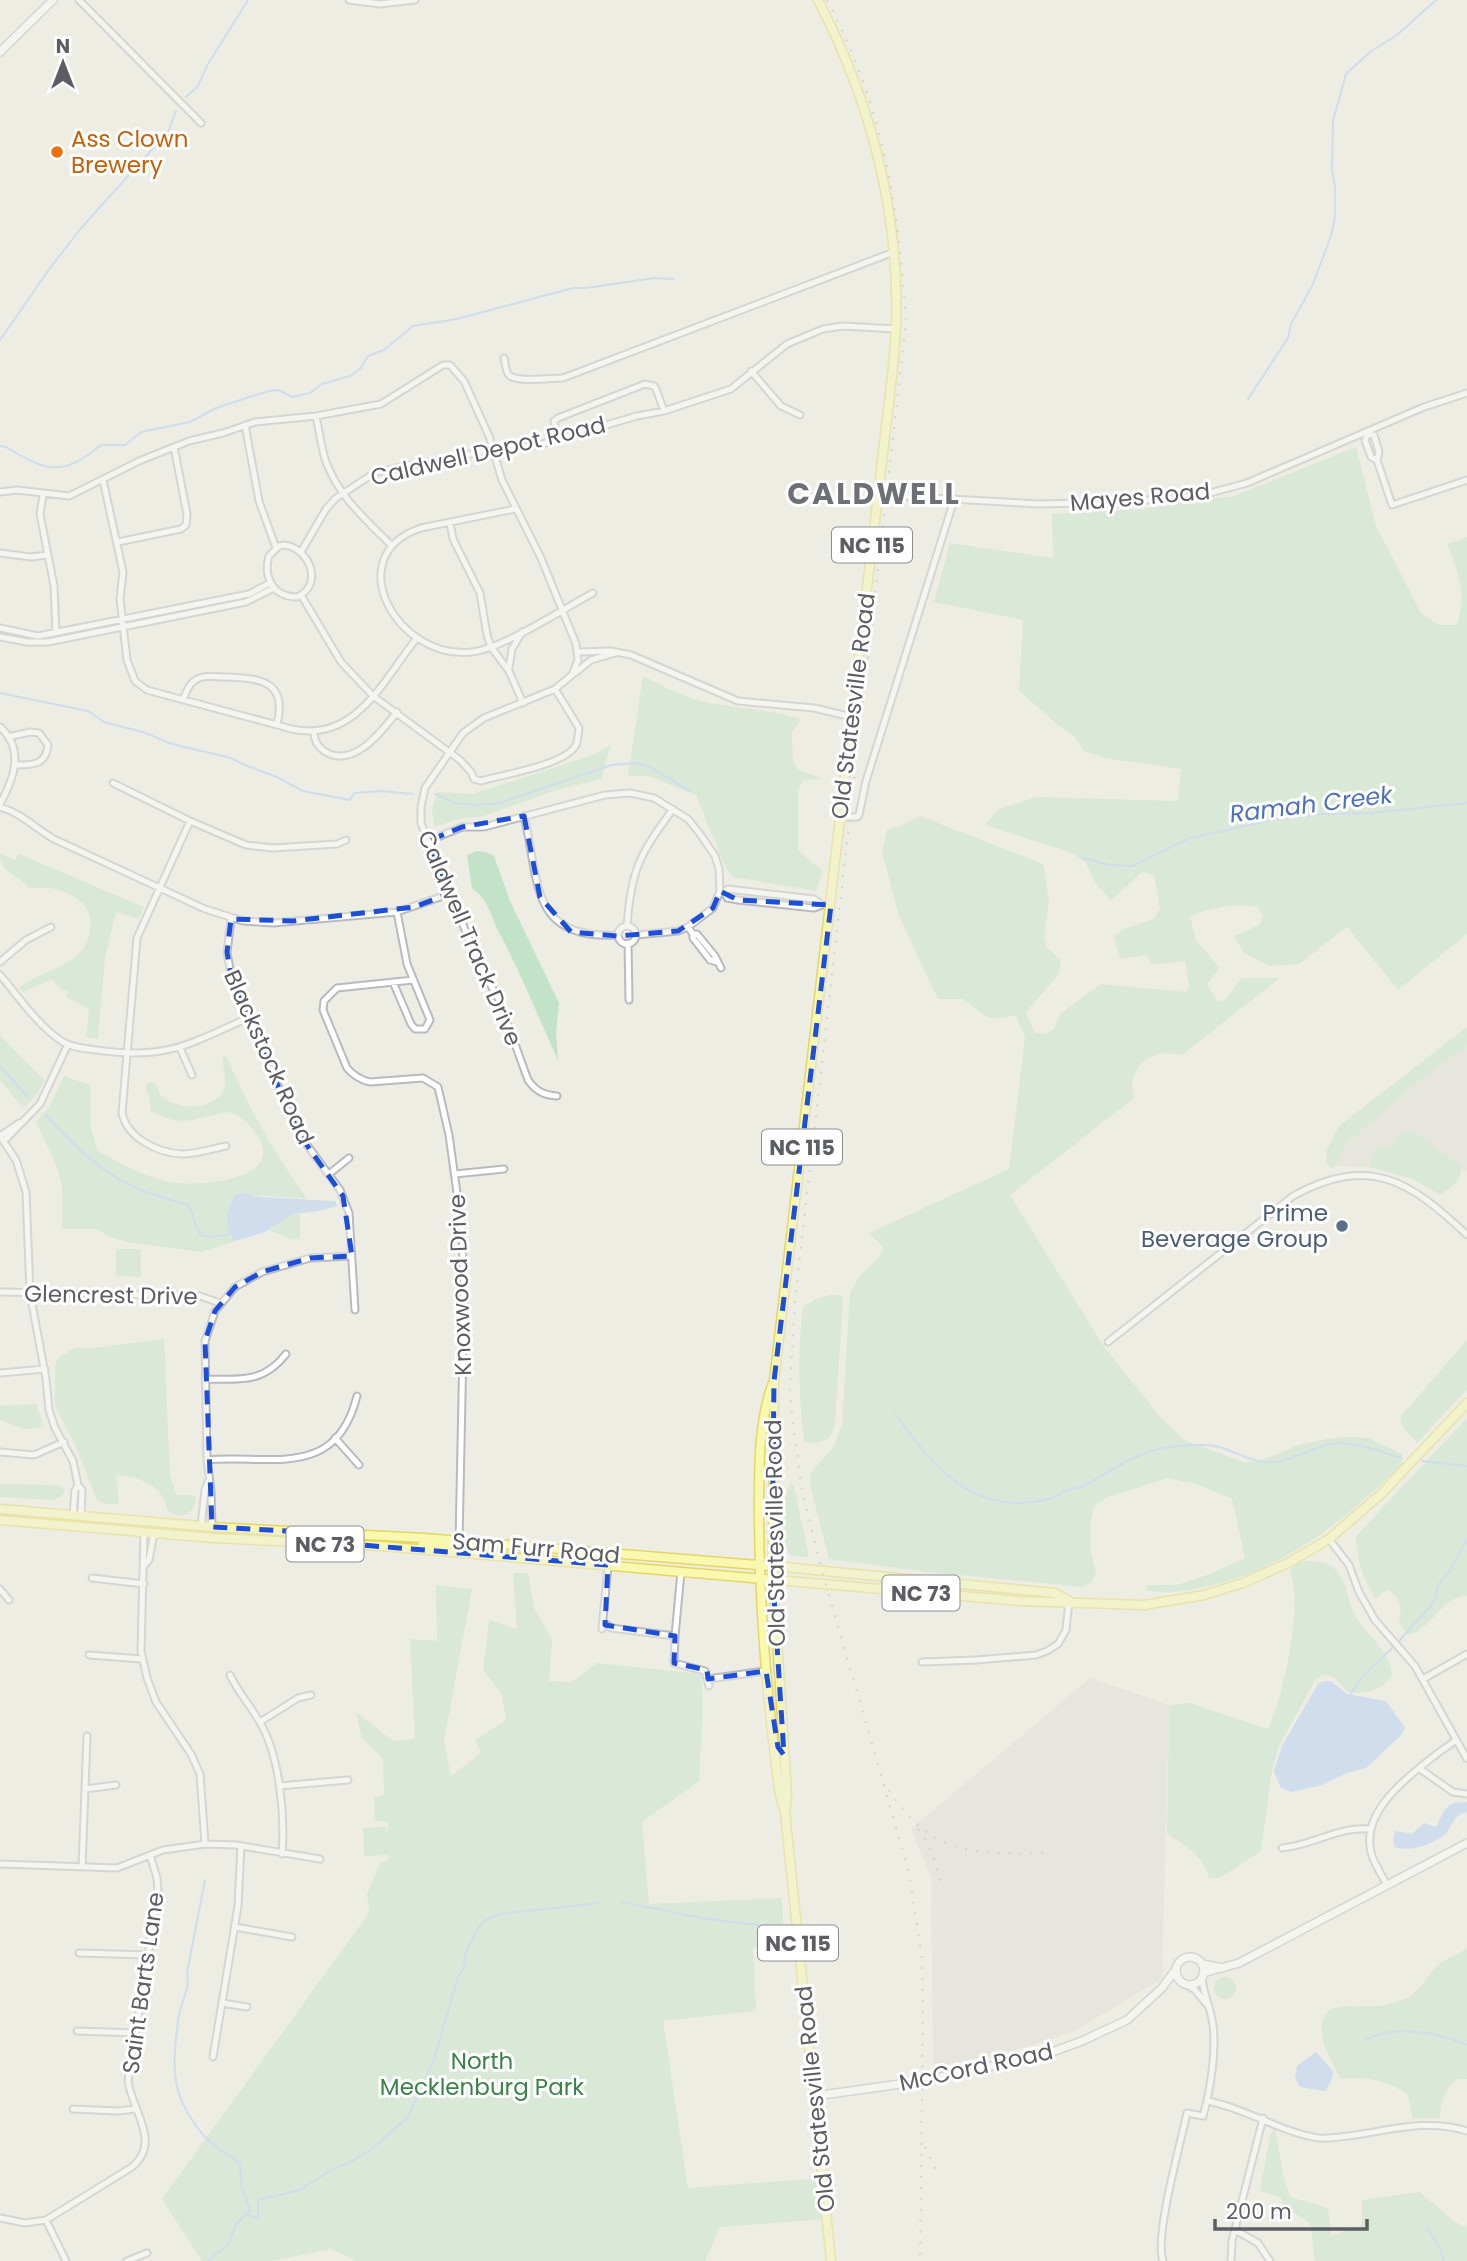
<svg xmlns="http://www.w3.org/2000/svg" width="1467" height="2261" font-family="Poppins,sans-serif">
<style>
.industrial{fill:#dfded8}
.green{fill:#c3e3c8}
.water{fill:#aac9f8}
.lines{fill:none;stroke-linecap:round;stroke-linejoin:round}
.stream{stroke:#aac9f8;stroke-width:2}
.street-casing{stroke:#b9babf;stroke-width:9}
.secondary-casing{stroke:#b8b9bf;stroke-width:10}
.primary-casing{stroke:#e5d665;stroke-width:11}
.street{stroke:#fff;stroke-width:5}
.secondary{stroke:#fff;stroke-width:7}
.primary{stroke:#f8f8af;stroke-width:8}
.rail{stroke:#b4b5b5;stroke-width:2;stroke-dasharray:2 9;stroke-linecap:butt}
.marked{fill:none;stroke:#1d4ed8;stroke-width:5;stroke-dasharray:14 9;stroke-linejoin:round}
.food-dot{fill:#e8710a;stroke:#fff;stroke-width:2.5}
.service-dot{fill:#5c6f8a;stroke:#fff;stroke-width:2.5}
.labels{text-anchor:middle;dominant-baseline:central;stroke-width:6;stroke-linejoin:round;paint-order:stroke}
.shield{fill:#fff;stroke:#8d8e92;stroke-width:2}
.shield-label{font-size:21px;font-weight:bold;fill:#5c5e63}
.food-label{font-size:23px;fill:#c56008;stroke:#fff;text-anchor:start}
.street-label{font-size:23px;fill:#5c5e63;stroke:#fff}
.service-label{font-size:23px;fill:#4e5e75;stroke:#fff;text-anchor:end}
.park-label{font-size:23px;fill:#3d824b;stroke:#fff}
.water-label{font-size:24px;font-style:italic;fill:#4f71b9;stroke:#fff}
.district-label{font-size:30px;font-weight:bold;letter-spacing:2px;fill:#6d7075;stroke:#fff}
</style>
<rect width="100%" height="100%" fill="#edede4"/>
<path class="industrial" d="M1467 1045V1172L1413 1131 1390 1149 1379 1146 1375 1147 1369 1167 1335 1166 1345 1145 1416 1084Z
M1090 1678 1169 1705 1162 1979 1071 2033 1002 2054 933 2067 931 1878 911 1829Z"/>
<path class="green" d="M1356 447 1376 526 1421 613 1439 625H1457C1467 592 1459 575 1447 544L1467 537V934L1398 990 1347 927 1299 964 1269 966 1245 954 1234 936 1259 925 1263 917 1258 907C1234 902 1213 908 1190 916L1196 940 1220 968 1207 984 1217 1001H1224L1242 978H1280L1182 1055C1175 1054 1166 1053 1159 1054 1138 1059 1128 1079 1134 1098L1010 1195 1104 1347 1162 1419 1184 1440 1246 1463 1270 1457 1299 1445 1332 1438 1352 1437 1368 1438 1402 1454V1464C1345 1521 1281 1572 1200 1588 1183 1591 1163 1595 1147 1590V1585H1177L1210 1574 1245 1558 1232 1499 1197 1484 1168 1478 1108 1497 1094 1506 1090 1525 1091 1552 1096 1573 1092 1582 1084 1587 927 1572 829 1559 810 1485 811 1472 833 1448 842 1425 850 1292 860 1275 878 1259 884 1248 869 1233 1009 1169 1025 1038 1016 1015C984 1022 988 1018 963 999H938L899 916 882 852 887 830 901 826 920 816 1043 864 1049 901 1044 937 1046 946 1061 960 1059 974 1026 1012 1034 1032 1045 1034 1054 1029 1060 1014 1101 984 1186 992 1189 985 1185 961 1152 965 1146 955 1120 959 1114 936 1124 929 1153 919 1160 909 1154 875 1142 872 1111 901 1095 882 1086 863 1072 853 985 825 999 809 1037 797 1178 801 1181 769 1104 758 1084 751 1075 737 1055 723 1019 690 1023 620 934 602 950 543 1053 558 1052 514 1140 509 1234 496Z
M643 676C664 686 686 699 709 703 740 708 771 710 801 719L792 732 793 762 799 770 824 779 803 780 798 791V849L811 862 823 870 816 891 733 877 726 869 696 795 648 776H628Z
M611 745 601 779 557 790 484 816 459 819 434 827 432 810 437 792 473 794 593 755Z
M477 851 486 852 494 856 510 901 559 1003 556 1033 558 1060C539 1019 523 978 502 938 491 919 490 901 472 888L467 855Z
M0 853 15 860 19 854 144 907 139 919 116 912 105 957 98 1039 86 1037 89 1009 66 997 68 991 61 990 52 979 23 992 19 988C43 968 86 967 90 929 91 920 90 911 83 904 68 889 49 886 29 888 18 874 0 874 0 853Z
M1467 1027V1045L1416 1084 1345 1145 1335 1166 1330 1168 1326 1162 1327 1149 1339 1126Z
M0 1035 45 1081 35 1097 23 1108 0 1080Z
M223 1056 227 1057C248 1108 275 1154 307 1199L237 1194C225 1204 223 1230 235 1241L201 1252 126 1242 108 1236 96 1229H62V1186L56 1164 36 1122 49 1107 64 1076 90 1085 91 1128 97 1150C122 1165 147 1179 176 1183 202 1186 285 1179 258 1137 250 1124 243 1119 231 1112 196 1116 185 1130 151 1111L150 1100 145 1085 151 1082 156 1084C157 1087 158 1091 160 1094 174 1110 208 1111 221 1094 230 1082 221 1068 223 1056Z
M1405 1131H1413L1461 1166C1462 1181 1452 1188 1440 1195L1413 1179 1369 1167 1375 1147 1379 1146 1390 1149 1398 1135Z
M300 1213V1239H290L269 1230 293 1214Z
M116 1249H141V1277L116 1276Z
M830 1295H842L843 1300 835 1423C832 1441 822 1445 804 1442 799 1396 797 1352 803 1307L814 1300Z
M164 1339 170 1474 176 1495H192L196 1498C195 1510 187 1519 173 1514 166 1511 166 1506 164 1500 156 1482 134 1476 116 1476L119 1504H105L97 1500 76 1447 55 1406V1366L58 1358 75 1348H93Z
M1467 1340V1389L1417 1443C1410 1435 1399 1427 1401 1416Z
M36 1404 44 1427 25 1429 0 1420V1406Z
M1467 1418V1596C1442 1596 1433 1628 1409 1635L1399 1624C1401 1610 1403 1598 1387 1590L1375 1598C1361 1572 1358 1566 1356 1536Z
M791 1483 794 1487 809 1557 791 1556C779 1540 780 1500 791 1483Z
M0 1484 59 1485 65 1490 62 1496 54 1500 0 1497Z
M1308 1561C1314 1561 1324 1561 1330 1565 1348 1577 1347 1603 1357 1619 1369 1637 1392 1653 1392 1675 1382 1691 1365 1695 1347 1692 1338 1681 1329 1668 1316 1679L1279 1746 1272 1770 1261 1851 1220 1878H1209C1202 1854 1187 1847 1167 1834L1169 1705 1189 1703 1268 1729C1284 1694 1303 1607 1290 1570L1298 1563Z
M513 1573H528L534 1608 552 1640 549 1681 572 1682 597 1663 701 1674 703 1707 699 1781 642 1822 649 1904 782 1898 784 1945 753 1947 756 2011 663 2021 688 2188 823 2178 827 2219 720 2227 705 2261H356L331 2249 272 2261H202L162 2199 369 1913 367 1894 380 1863 389 1860 388 1855 364 1856 363 1828 387 1827 388 1835V1822L375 1821 374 1797 384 1795 383 1758 362 1738 356 1712 393 1741 415 1739 410 1639 437 1641 436 1585 472 1589 444 1741 451 1776 481 1753 475 1740 506 1720 502 1695 483 1670 489 1620 517 1629Z
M1467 1948V2079H1457C1444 2089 1441 2102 1440 2118L1413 2119 1408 2095C1388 2080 1364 2076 1340 2079 1335 2066 1325 2053 1323 2039 1314 1996 1353 2008 1378 2006 1387 2005 1402 2001 1410 1996 1422 1989 1428 1973 1439 1964 1447 1958 1458 1955 1467 1948Z
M1214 1988a11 11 0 1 1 22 0a11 11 0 1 1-22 0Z
M1275 2128 1284 2179 1290 2197 1328 2208 1331 2236 1362 2225V2200L1420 2192 1455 2222 1467 2227V2261H1315L1310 2223 1283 2206 1281 2198 1260 2191 1270 2135Z"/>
<path class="water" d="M246 1193 259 1197 335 1201 337 1206 319 1211 293 1214 265 1232 235 1241C223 1230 226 1208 235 1195Z
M1323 1681H1331L1347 1694 1386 1701 1405 1728 1401 1735 1366 1768 1347 1773 1322 1785 1292 1792 1281 1788 1274 1771 1282 1746 1318 1684Z
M1467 1802V1812C1454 1815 1454 1821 1448 1831 1439 1843 1409 1853 1395 1847L1393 1842 1395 1831 1412 1834 1424 1823 1436 1827C1445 1810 1444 1802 1467 1802Z
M1316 2052 1333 2071 1332 2079 1325 2091 1300 2087 1295 2078 1297 2066Z"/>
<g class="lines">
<path class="stream" d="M186 97 198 86 208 64 248 0
M0 340 50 268 82 227 168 132 176 111
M1248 399 1288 338 1291 324 1312 286 1331 236 1335 217V187L1332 170 1333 121 1346 74 1370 52 1397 35 1436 0
M0 446 6 447C46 471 61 478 101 445H125L141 432 190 422 216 408 268 391 279 390 292 397 310 393 322 384 350 376 360 369 368 356 384 350 413 326 457 319 573 288H586L654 278 674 279
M0 693 88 711 104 722 143 732 172 744 231 758 245 765 277 777 303 791 350 800 354 793 381 791 413 794
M435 794 456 803 473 805 499 803 611 765 635 763 648 766 690 791
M1082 858 1110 865 1132 866 1190 838 1278 819 1324 814 1372 813 1467 803
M0 1066 28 1097
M45 1114C70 1142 98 1170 132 1186 150 1195 169 1199 188 1205 195 1213 192 1225 201 1235L212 1237 230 1234
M894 1412C933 1467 974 1518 1048 1499 1055 1498 1061 1493 1067 1490 1072 1489 1078 1488 1083 1486 1109 1473 1129 1456 1159 1449 1180 1445 1203 1442 1223 1448 1236 1453 1250 1460 1263 1462 1285 1466 1309 1448 1330 1444 1354 1440 1379 1452 1402 1458
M1422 1461 1467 1466
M1398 1642 1429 1608 1436 1597 1438 1585 1449 1572 1467 1539
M1350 1695 1363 1676 1394 1646
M205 1880 187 1973C190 1989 182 2000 179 2015 177 2020 178 2026 177 2031 171 2075 174 2101 205 2137 214 2147 229 2155 240 2163L241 2186 250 2210 236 2224 228 2245 207 2261
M622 1902 701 1918 791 1929
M1367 2039C1397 2024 1438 2033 1467 2045
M247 2215 258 2218V2200L299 2190 335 2168 351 2162 373 2148 408 2117 433 2063 457 1980 464 1966 466 1952 479 1927 486 1920 500 1914 599 1903
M1427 2227 1441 2251 1444 2261"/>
<defs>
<path id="street" d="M79 0 201 123
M349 0 380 4 415 0
M504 358C505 363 506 372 509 375 517 383 551 378 563 378L894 252
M751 371 781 406 800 415
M316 416C319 430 321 445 325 459 337 495 366 520 392 546
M245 425 259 501 276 548
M1367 431 1368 434 1374 435 1379 452 1377 460 1371 457 1365 440 1368 434
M557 440 554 421 558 418 645 384 654 386 656 389 664 411
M1377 460 1392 505 1467 480
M103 480 123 572 120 599 127 660 135 681 147 690 292 729C355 743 383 681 416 639
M0 492 17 490 69 496 139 461 189 441 223 433 255 422 316 416 381 404 443 365H450L464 381 489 436 502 480 541 558 576 644 578 660 572 675 555 689 484 718 463 733 425 788 421 807V823L480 966 499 1000 528 1080C536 1091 543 1095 557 1096
M43 495 40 514 54 586 56 633
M878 495 1039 504 1121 502 1199 496 1247 483 1424 407 1467 393
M515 509 421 528C338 556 398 661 472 652 504 648 563 609 593 593
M450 523 453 539 480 593 487 635 491 647 509 671 523 703
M118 542 181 529 186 525 187 514 174 447
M285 545C310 549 324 585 297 597 273 597 263 577 269 556L279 546Z
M301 552 326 509 336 498 376 472 508 447 535 446 637 416 664 411 731 389 787 344 823 329 843 326 896 329
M0 553 31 557 48 555
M301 595 341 662 373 696 460 760 471 772 474 779 481 781C501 775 566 765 576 745 578 741 578 734 579 728L555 689
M0 628 38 636 249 594 270 583
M0 637 27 642H48L246 602 274 588
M578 652 611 651 631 655 738 701 814 708 852 717
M509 668 512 649 522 632
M575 673 591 660 615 653
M183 700C186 693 188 685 194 681 203 674 215 677 226 677 260 678 288 681 277 724
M0 727C25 749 14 779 0 804
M314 732C314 740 317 746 324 751 353 770 382 731 397 712
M8 737 30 732 39 733 48 745C46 765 33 765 16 765
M113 783 190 821 246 845 273 848 337 844 346 840
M0 807C21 813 35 828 54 839L205 909 243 921 273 923 397 912 449 894
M524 816C540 882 529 940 618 935
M840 817H857L859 815 866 781 954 500
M190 821 137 938 122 1113C127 1138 158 1153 182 1154 197 1154 211 1149 226 1146
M428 841 462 827H484L605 795 630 793 654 798 688 819 700 834 715 856 719 869 720 891 713 908 688 927 678 931 636 935
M724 892 728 889 814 899 822 905
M725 892 727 898 738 900 814 908 822 905H831
M231 919 227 952 232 981 299 1134 340 1190 349 1213 355 1310
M627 926C631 869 640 854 673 809
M618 935a9 9 0 1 1 18 0a9 9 0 1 1-18 0Z
M688 927 693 934V938L710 960 717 962
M693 934H697L715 956 721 968
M628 943 629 1000
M0 962 26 940 51 927
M0 975C19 997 38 1026 63 1042 75 1049 91 1049 104 1051 169 1059 191 1043 248 1018
M413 980 337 988 324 1001 323 1010 347 1068C354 1076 360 1080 370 1082L423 1078 438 1087 449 1135 462 1229 464 1299 459 1542
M393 982 411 1024 415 1029H425L430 1020 407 964 397 912
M180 1048 192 1075
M0 1136 16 1160 26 1192 30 1293 46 1379 49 1410 55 1428 73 1461 78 1485 82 1490 81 1516
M0 1136 19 1123
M4 1141 40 1104 68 1044
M329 1174 349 1158
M455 1174 504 1169
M0 1292 200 1296 220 1303
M1108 1342 1293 1196C1370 1154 1410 1181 1467 1235
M0 1373 45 1369
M205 1379C239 1379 263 1384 286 1354
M335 1438 359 1465
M0 1452 34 1455 64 1442
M207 1460C269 1454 336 1481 357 1396
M73 1515 75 1490 78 1485
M201 1526 205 1490 208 1482
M212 1527 211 1491 207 1460 205 1341 215 1311 235 1287 262 1272 310 1258 352 1256
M144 1532 141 1651 147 1678 156 1702 191 1754 200 1774 205 1844
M1329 1539 1349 1565 1359 1592 1375 1620 1415 1666 1467 1759
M145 1565 149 1560 154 1533
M92 1578 144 1584
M0 1589 9 1600
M603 1622 611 1628 675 1636 674 1663 705 1671 709 1686
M602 1629 608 1566
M675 1636 681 1572
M89 1655 142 1659
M922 1662 976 1660 1036 1655 1047 1651 1058 1644 1066 1630 1069 1601
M230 1675C238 1692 250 1705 259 1721 280 1755 285 1815 282 1854
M708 1679 765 1671
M1423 1679 1467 1654
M260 1722 298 1698 311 1695
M1420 1769 1453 1792 1467 1794
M279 1786 348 1780
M85 1789 116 1785
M1282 1848C1313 1845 1340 1826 1370 1829
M0 1864 117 1868 163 1850 205 1844 236 1845 320 1859
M82 1867 87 1736
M1387 1885C1382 1876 1376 1866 1372 1856 1358 1812 1408 1777 1438 1753 1444 1748 1450 1746 1455 1740
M235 1927 292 1937
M79 1953 149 1955
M1202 1977C1203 1994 1211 2008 1213 2025 1216 2050 1212 2077 1207 2101 1246 2108 1282 2133 1319 2138 1331 2139 1344 2136 1356 2135 1394 2129 1430 2119 1467 2131
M1186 1984 1195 1990 1208 2006
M222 2003 247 2007
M77 2031 136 2033
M213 2057 238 1906 241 1846
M73 2109 118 2111 135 2109
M0 2218 25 2223 46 2220 132 2167C162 2142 132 2111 128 2081L158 1893 157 1878 150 1855
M46 2220 66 2261
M1235 2230 1258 2243 1270 2261
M127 2261 147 2253
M1163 2261C1154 2237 1181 2142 1187 2113L1203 2116 1207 2101
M1231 2261 1232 2241 1263 2118"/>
<path id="secondary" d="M0 52 53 0
M1176 1971a14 14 0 1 1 28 0a14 14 0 1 1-28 0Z
M1202 1964 1222 1968
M1203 1973 1239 1963 1467 1843
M815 2096 922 2081 1044 2055 1082 2041 1127 2020 1162 1988 1176 1969"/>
<path id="primary" d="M773 1383C758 1422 759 1470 759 1511 759 1606 767 1701 780 1795L785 1812 831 2261
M0 1509 212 1527 424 1538 783 1567 1055 1593 1069 1601
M0 1520 214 1538 381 1546 1020 1601 1144 1605 1204 1595 1243 1583 1288 1563 1329 1539 1382 1493 1467 1403
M422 1545 455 1546
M785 1812 787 1794 773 1580 774 1381 886 427C890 393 895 359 896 325 900 212 870 100 818 0"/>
</defs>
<use href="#street" class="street-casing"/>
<use href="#secondary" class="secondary-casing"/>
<use href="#primary" class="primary-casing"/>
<use href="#street" class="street"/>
<use href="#secondary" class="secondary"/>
<use href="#primary" class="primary"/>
<path class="rail" d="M827 0C883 106 899 205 906 323L795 1300 790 1388 792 1417 802 1490 822 1571 909 1872 922 1959 923 2003 920 2261
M889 1790C932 1858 978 1854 1050 1853
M918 1829 929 1845 942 1884
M925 2147 936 2170"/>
</g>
<path d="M0 0H1467V2261H0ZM524 816 540 897 571 932 618 936 678 931 713 908 720 891 738 900 831 905 774 1381 772 1566 784 1755 778 1747 766 1671 708 1679 707 1670 674 1663 675 1636 605 1625 608 1565 325 1542V1533L212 1527 205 1341 215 1311 235 1287 262 1272 310 1258 352 1256 343 1196 299 1134 232 981 227 952 231 919 293 921 414 907 449 894 428 841 462 827Z" fill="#edede4" fill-opacity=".55" fill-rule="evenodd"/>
<path class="marked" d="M524 816 540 897 571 932 618 936 678 931 713 908 720 891 738 900 831 905 774 1381 772 1566 784 1755 778 1747 766 1671 708 1679 707 1670 674 1663 675 1636 605 1625 608 1565 325 1542V1533L212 1527 205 1341 215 1311 235 1287 262 1272 310 1258 352 1256 343 1196 299 1134 232 981 227 952 231 919 293 921 414 907 449 894 428 841 462 827Z"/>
<circle class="food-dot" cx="57" cy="152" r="7"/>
<circle class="service-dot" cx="1342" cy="1226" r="7"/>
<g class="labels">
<g class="shield">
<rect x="832" y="527.5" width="80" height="35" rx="5"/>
<rect x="762" y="1129.5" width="80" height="35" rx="5"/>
<rect x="286.5" y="1526.5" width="77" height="35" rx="5"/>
<rect x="882.5" y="1575.5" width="77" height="35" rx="5"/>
<rect x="758" y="1925.5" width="80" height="35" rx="5"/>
</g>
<g class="shield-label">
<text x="872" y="545">NC 115</text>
<text x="802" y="1147">NC 115</text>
<text x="325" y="1544">NC 73</text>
<text x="921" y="1593">NC 73</text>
<text x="798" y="1943">NC 115</text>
</g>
<g class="food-label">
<text x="71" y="139">Ass Clown<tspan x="71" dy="26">Brewery</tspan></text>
</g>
<g class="street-label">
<text transform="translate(488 451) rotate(-13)">Caldwell Depot Road</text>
<text transform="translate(1140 497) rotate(-5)">Mayes Road</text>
<text transform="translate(853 706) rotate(-83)">Old Statesville Road</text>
<text transform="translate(470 938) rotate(67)">Caldwell Track Drive</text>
<text transform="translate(269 1057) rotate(66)">Blackstock Road</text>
<text transform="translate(460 1285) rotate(-92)">Knoxwood Drive</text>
<text transform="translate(111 1295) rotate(1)">Glencrest Drive</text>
<text transform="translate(775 1533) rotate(-91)">Old Statesville Road</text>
<text transform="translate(536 1548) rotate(5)">Sam Furr Road</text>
<text transform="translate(143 1983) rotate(-82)">Saint Barts Lane</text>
<text transform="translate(976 2067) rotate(-12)">McCord Road</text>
<text transform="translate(815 2099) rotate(-96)">Old Statesville Road</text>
</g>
<g class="service-label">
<text x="1328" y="1213">Prime<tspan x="1328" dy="26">Beverage Group</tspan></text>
</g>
<g class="park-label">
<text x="482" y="2061">North<tspan x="482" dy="26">Mecklenburg Park</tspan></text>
</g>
<g class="water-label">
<text transform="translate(1311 804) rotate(-7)">Ramah Creek</text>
</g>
<g class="district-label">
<text x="874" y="493">CALDWELL</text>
</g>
</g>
<g transform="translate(63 63)" stroke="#ffffff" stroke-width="5" paint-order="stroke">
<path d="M0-5L12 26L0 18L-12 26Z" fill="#5c5e63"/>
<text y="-10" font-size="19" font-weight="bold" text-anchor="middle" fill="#5c5e63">N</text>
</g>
<path d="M1215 2219v10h152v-10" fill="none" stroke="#5c5e63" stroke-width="3.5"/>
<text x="1226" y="2219" font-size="21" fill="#5c5e63" stroke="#ffffff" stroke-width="5" paint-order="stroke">200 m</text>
</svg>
